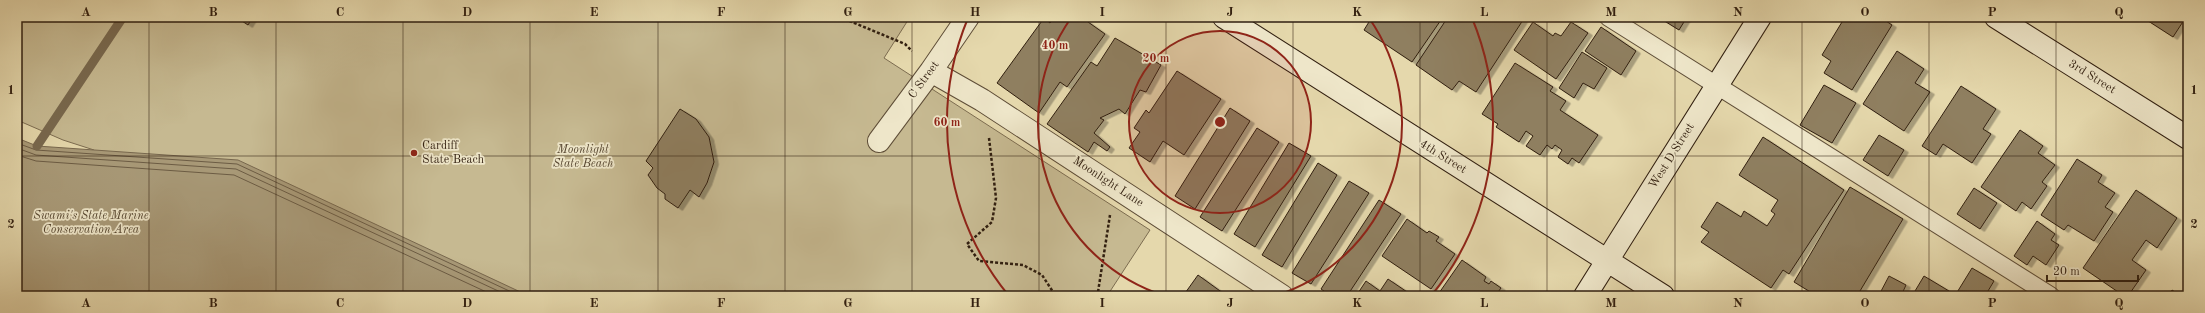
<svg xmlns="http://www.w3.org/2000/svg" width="2205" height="313" font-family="'Old Standard TT',serif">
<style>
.green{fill:#c6b991;stroke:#7c6c50}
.water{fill:#a89977;stroke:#78684e}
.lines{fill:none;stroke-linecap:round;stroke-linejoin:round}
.shore{stroke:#6c5c44;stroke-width:1}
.stream{stroke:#78684e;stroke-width:9}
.building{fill:#8f7f61;stroke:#311f10;filter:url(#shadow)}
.lane-casing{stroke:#5e4d37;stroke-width:19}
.street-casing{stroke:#5e4d37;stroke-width:24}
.secondary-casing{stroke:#311f10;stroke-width:24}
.path{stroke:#311f10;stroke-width:2.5;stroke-dasharray:3 2;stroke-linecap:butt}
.lane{stroke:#eee6c9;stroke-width:17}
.street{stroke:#eee6c9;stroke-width:22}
.secondary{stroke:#eee6c9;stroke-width:22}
.grid{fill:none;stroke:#311f10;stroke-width:1;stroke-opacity:0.55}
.ring{fill:none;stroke:#8f2418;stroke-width:2}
.poi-dot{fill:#8f2418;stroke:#eee6c9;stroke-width:1.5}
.labels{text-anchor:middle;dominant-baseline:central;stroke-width:3.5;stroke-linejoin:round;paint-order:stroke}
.street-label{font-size:12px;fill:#311f10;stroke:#eee6c9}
.poi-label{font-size:12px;fill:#311f10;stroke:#eee6c9;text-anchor:start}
.park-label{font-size:12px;font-style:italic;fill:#564630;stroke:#eee6c9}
.centre{fill:#8f2418;stroke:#eee6c9;stroke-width:2}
.ring-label{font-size:12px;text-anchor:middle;font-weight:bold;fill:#8f2418;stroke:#eee6c9;stroke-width:3.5;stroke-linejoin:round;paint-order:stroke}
.neatline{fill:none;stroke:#311f10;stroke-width:1.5}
.grid-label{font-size:13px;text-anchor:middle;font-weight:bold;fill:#311f10}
</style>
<defs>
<filter id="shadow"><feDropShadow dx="4.5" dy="2.5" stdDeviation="0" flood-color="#0004"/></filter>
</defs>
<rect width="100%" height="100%" fill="#e5d8ac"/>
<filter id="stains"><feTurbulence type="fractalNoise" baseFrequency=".005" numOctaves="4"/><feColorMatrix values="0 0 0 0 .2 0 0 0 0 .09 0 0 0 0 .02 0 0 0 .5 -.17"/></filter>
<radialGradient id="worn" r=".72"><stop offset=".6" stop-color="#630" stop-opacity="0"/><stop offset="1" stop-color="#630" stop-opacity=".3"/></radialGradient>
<path class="green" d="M17 17H910L884 58 1150 230 1107 296H17L94 150 63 140 17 120Z"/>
<path class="water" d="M17 138 37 146 238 160 529 296H17Z"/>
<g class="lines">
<path class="shore" d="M17 143 36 150 237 164 520 296
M17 148 36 155 236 169 509 296
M17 155 36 161 234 175 495 296"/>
<path class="stream" d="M37 146 123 17"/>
</g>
<path class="building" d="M236 17H253L248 25Z
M1054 17H1081L1105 34 1067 87 1060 82 1039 113 997 83 1044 18 1050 23Z
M1372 17H1443L1412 62 1364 30Z
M1448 17H1525L1476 92 1459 81 1452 90 1416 65Z
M1658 17H1687L1679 30Z
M1845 17H1880L1892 25 1852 90 1824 73 1831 61 1822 55Z
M2142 17H2186L2173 37Z
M1533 22 1553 36 1555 33 1561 36 1571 22 1588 33 1556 79 1514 50Z
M1601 27 1636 51 1621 75 1585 51Z
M1115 38 1161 65 1146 92 1140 90 1125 114 1119 109 1100 118 1104 120 1094 133 1110 147 1107 151 1094 142 1088 152 1047 124 1091 62 1097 66Z
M2188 44V52L2184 50Z
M1897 51 1924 69 1915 83 1930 92 1904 131 1863 104Z
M1582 52 1607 68 1594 89 1583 83 1574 98 1559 88Z
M1515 63 1553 87 1550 91 1566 101 1560 110 1598 135 1579 163 1572 158 1568 164 1558 157 1562 150 1555 145 1552 149 1547 145 1540 155 1526 146 1533 136 1526 131 1519 142 1496 127 1498 124 1482 114Z
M1177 71 1221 99 1184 155 1163 141 1150 162 1129 148 1140 132 1134 128 1146 110 1149 113Z
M1824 85 1856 103 1832 143 1800 125Z
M1961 86 1996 109 1983 129 1991 134 1972 163 1943 144 1936 155 1922 146Z
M1230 108 1250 121 1195 209 1175 196Z
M680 109 696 119 709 137 714 162 707 183 699 197 690 190 678 208 665 199V194L657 188 648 175 653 168 646 161Z
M1257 128 1279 142 1222 231 1200 217Z
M2020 130 2043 146 2038 153 2055 165 2042 182 2047 186 2031 209 2022 202 2016 211 1981 187Z
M1879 135 1904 150 1888 176 1863 160Z
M1763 137 1844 190 1789 274 1783 270 1771 288 1701 242 1709 232 1701 227 1717 202 1741 217 1744 211 1767 226 1775 214 1771 211 1778 200 1739 175Z
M1289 143 1311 156 1255 247 1234 234Z
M2077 159 2102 175 2098 182 2115 193 2105 207 2113 212 2094 241 2068 225 2064 230 2041 215Z
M1318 163 1337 175 1282 267 1262 255Z
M1349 181 1369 193 1311 284 1292 273Z
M1850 187 1903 219 1857 296H1817L1794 282Z
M1974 188 1997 203 1980 229 1957 214Z
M2136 190 2177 218 2157 248 2146 240 2132 260 2146 270 2128 296H2124L2083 268Z
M1379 200 1401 214 1347 296H1331L1321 289Z
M1407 219 1427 233 1429 231 1439 237 1436 241 1455 254 1431 289 1382 256Z
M2037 221 2055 234 2051 240 2059 245 2046 265 2033 256 2027 265 2014 256Z
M1462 260 1486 277 1484 281 1489 284 1491 281 1501 288 1496 295 1498 296H1442L1439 293Z
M1972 268 1994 281 1985 296H1959L1956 294Z
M1198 275 1227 296H1183Z
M1889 276 1906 285 1901 296 1879 295Z
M1924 276 1949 291 1946 296H1912Z
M1388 279 1413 296H1356L1366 281 1380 291Z
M2172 290 2181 296H2169Z
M1988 291 1995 296H1985Z"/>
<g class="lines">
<defs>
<path id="lane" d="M1608 17 2051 296"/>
<path id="street" d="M931 71 982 100 1282 296
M879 141 931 71 968 17"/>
<path id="secondary" d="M1224 17 1663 296
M1996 17 2188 138
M1585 296 1760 17"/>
</defs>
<use href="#lane" class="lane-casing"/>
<use href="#street" class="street-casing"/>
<use href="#secondary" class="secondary-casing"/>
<path class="path" d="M840 17 905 44 912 51
M989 138 996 198 992 222 967 244 979 261 1023 265 1042 275 1055 295 1058 296
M1089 296 1098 292 1110 215"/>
<use href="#lane" class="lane"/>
<use href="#street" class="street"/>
<use href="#secondary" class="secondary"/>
</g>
<path class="grid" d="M149 17V296M276 17V296M403 17V296M530 17V296M658 17V296M785 17V296M912 17V296M1039 17V296M1166 17V296M1293 17V296M1420 17V296M1547 17V296M1675 17V296M1802 17V296M1929 17V296M2056 17V296M17 156H2188"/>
<circle cx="1220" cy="122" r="91" fill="#8f2418" fill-opacity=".12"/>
<g class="ring">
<circle cx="1220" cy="122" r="91"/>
<path d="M1165 296A182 182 0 0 1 1071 18M1369 18A182 182 0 0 1 1275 296"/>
<path d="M1009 296A273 273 0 0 1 968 18M1472 18A273 273 0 0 1 1431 296"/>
</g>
<circle class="poi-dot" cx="414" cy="153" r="4"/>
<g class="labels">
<g class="street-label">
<text transform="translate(2092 77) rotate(32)">3rd Street</text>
<text transform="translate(924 80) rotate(-54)">C Street</text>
<text transform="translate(1672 156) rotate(-58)">West D Street</text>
<text transform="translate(1443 157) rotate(32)">4th Street</text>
<text transform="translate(1108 182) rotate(33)">Moonlight Lane</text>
</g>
<g class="poi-label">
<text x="422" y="146">Cardiff<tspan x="422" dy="14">State Beach</tspan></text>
</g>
<g class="park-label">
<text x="583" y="150">Moonlight<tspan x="583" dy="14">State Beach</tspan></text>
<text x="91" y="216">Swami's State Marine<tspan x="91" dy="14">Conservation Area</tspan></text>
</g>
</g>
<circle cx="1220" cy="122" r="6" class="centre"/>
<g class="ring-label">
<text x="1055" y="49">40 m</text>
<text x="1156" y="62">20 m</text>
<text x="947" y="126">60 m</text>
</g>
<rect width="2205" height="313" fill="none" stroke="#e5d8ac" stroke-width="44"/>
<path d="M2047 275v6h91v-6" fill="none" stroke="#311f10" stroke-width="2"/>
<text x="2053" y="275" font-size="12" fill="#311f10" stroke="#eee6c9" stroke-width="3" paint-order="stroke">20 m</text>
<rect x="22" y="22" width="2161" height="269" class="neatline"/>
<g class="grid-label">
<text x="86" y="16">A</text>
<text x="213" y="16">B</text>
<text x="340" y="16">C</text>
<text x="467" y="16">D</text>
<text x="594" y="16">E</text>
<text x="721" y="16">F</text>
<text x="848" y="16">G</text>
<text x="975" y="16">H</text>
<text x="1102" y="16">I</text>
<text x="1230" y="16">J</text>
<text x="1357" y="16">K</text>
<text x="1484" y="16">L</text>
<text x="1611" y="16">M</text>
<text x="1738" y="16">N</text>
<text x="1865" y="16">O</text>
<text x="1992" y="16">P</text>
<text x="2119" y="16">Q</text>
<text x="11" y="94">1</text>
<text x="2194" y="94">1</text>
<text x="11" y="228">2</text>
<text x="2194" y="228">2</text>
<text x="86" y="307">A</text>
<text x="213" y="307">B</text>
<text x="340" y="307">C</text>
<text x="467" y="307">D</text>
<text x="594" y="307">E</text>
<text x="721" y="307">F</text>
<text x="848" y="307">G</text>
<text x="975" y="307">H</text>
<text x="1102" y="307">I</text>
<text x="1230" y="307">J</text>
<text x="1357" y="307">K</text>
<text x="1484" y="307">L</text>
<text x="1611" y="307">M</text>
<text x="1738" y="307">N</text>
<text x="1865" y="307">O</text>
<text x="1992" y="307">P</text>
<text x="2119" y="307">Q</text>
</g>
<rect width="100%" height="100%" filter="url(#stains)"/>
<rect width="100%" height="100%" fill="url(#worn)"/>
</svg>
